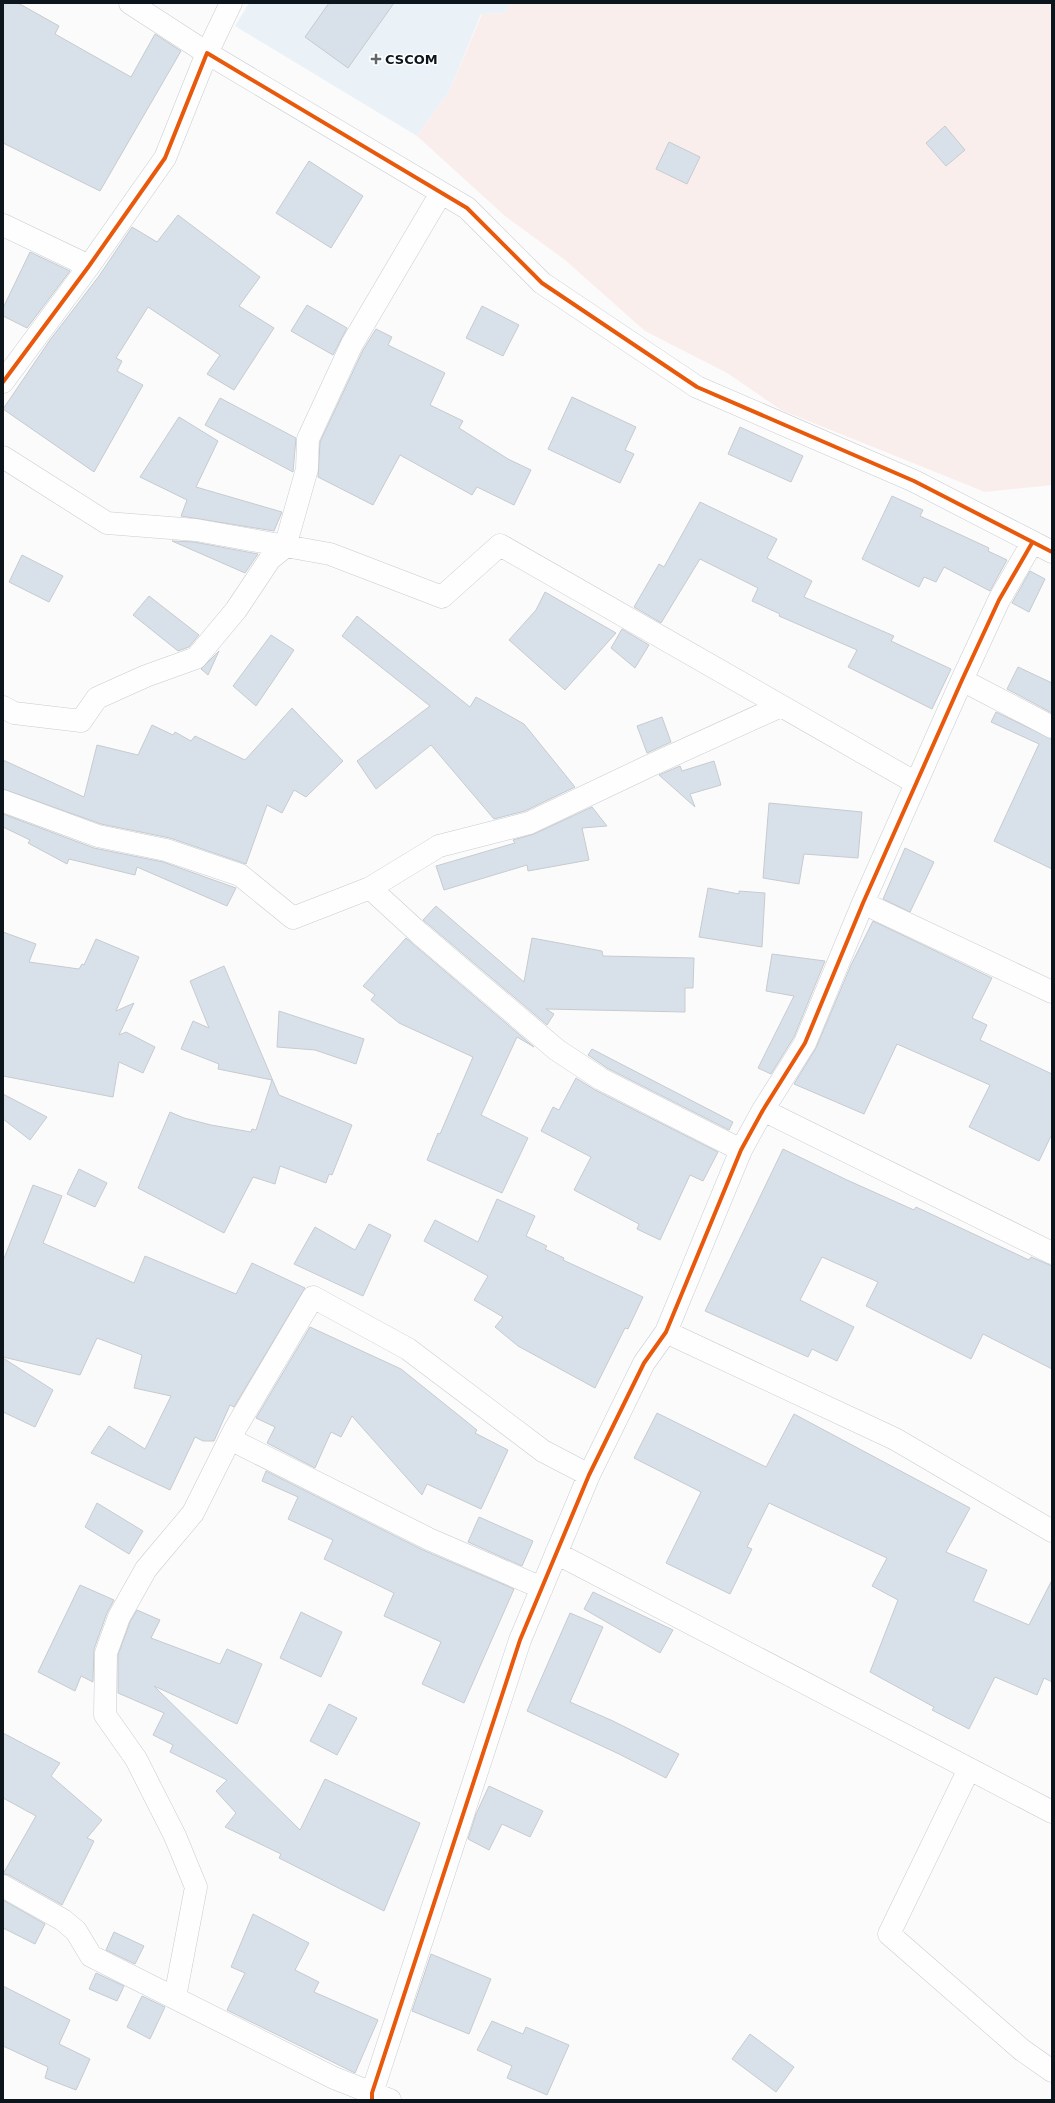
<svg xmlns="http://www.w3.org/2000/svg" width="1055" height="2103" font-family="'DejaVu Sans',sans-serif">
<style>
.built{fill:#eaf1f7}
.green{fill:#faeeed}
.building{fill:#d8e1e9;stroke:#c7cbcf}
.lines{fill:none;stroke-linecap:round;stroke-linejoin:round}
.street-casing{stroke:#c8ccd0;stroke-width:23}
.street{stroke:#fefefe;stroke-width:22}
.cycleway-casing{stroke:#fff;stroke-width:6}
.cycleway{stroke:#e8590c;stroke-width:4}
.poi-dot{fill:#60666a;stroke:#fff;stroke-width:1.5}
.labels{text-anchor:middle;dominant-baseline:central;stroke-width:3;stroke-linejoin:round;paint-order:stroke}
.poi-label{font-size:13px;font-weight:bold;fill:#0d151c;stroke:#fff;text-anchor:start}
</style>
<rect width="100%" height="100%" fill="#fbfbfb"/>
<path class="built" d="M249 3H511L505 13 481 14 449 92 417 136 235 26Z"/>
<path class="green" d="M511 3H1052V485L985 492 781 410 727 373 645 331 565 260 505 216 417 136 449 92 482 14 505 13Z"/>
<path class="building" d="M3 3H18L59 26 55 34 131 77 155 34 181 51 100 191 3 143Z
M329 3H394L348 68 305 37Z
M945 126 965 150 946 166 926 143Z
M669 142 700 157 687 184 656 169Z
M309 161 363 196 331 248 276 213Z
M178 215 260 277 239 306 274 328 234 390 207 374 220 355 148 307 116 358 122 361 117 371 143 385 94 472 3 409 50 340 99 276 132 227 157 242Z
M30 252 70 271 27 328 3 316V308Z
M307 305 347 328 333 355 291 331Z
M482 306 519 325 503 356 466 338Z
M376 329 392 337 388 345 445 373 430 405 463 421 459 428 508 459 531 470 514 505 477 487 472 495 400 455 373 505 318 477 320 442 363 350Z
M572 397 636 427 625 450 634 454 620 483 548 449Z
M220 398 296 438 293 472 205 425Z
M179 417 218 441 196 487 282 512 274 531 181 516 187 500 140 477Z
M740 427 803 456 791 482 728 454Z
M892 496 923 510 920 516 989 548 988 551 1007 560 990 591 944 567 936 582 924 577 919 587 862 559Z
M700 502 777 539 767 558 812 581 804 597 894 636 891 641 951 669 932 709 848 667 857 650 779 616 780 614 752 601 758 588 700 559 661 623 634 607 659 564 664 567Z
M172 541 194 542 258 554 245 573Z
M22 555 63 576 49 602 9 582Z
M1030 571 1045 579 1029 612 1012 603Z
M545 592 616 633 565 690 509 640 536 610Z
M149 596 199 635 189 647 178 651 133 615Z
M357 616 470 707 476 697 524 724 575 787 525 811 494 819 431 745 376 789 357 761 430 706 342 636Z
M622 629 649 645 635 668 611 648Z
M271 635 294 650 256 706 233 686Z
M219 651 208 675 201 669Z
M1018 667 1052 683V713L1007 689Z
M292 708 343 761 306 797 294 790 282 813 267 805 246 864 170 838 101 824 3 789V760L84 797 97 745 138 755 152 725 173 735 175 732 191 741 195 736 245 760Z
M996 712 1052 739V869L994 841 1039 744 991 722Z
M662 717 671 742 647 753 637 726Z
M714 761 721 785 690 794 695 807 659 775 680 766 682 771Z
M769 803 862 812 858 858 804 854 799 884 763 878Z
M592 807 607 826 582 828 589 860 528 871 527 865 444 890 436 866 515 843 513 840 534 834Z
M3 814 94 848 163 862 236 888 227 906 137 867 135 875 69 859 67 864 28 843 30 840 3 827Z
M905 848 934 862 910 912 883 899Z
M708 888 739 894V891L765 893 762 947 699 937Z
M436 906 524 982 532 938 602 951 603 956 694 958 693 988H685V1012L546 1009 554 1014 547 1025 423 920Z
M873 921 992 978 972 1018 987 1025 980 1040 1052 1074V1134L1039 1161 969 1127 990 1085 897 1044 864 1114 794 1084 816 1048 851 965Z
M3 932 36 944 29 962 79 969 82 964 84 965 96 939 139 957 116 1011 134 1003 119 1035 126 1032 155 1047 143 1073 119 1062 113 1097 3 1076Z
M406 938 534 1047 517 1037 481 1115 528 1138 502 1193 427 1160 438 1133 440 1134 473 1057 399 1023 371 1000 375 995 363 986Z
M772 954 825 961 794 1037 771 1074 758 1068 794 996 766 991Z
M224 966 279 1095 352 1125 332 1175 329 1174 326 1183 280 1166 275 1184 253 1177 224 1233 138 1188 170 1112 184 1118 211 1125 251 1132 252 1129 256 1130 272 1080 218 1069 219 1064 181 1049 193 1021 209 1028 190 981Z
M279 1011 364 1039 356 1064 315 1050 277 1047Z
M592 1049 733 1122 729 1130 607 1068 588 1055Z
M576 1078 595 1090 718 1152 703 1181 690 1175 660 1240 637 1229 639 1224 574 1190 591 1157 541 1131 553 1107 559 1110Z
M3 1094 47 1117 30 1140 3 1119Z
M783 1149 847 1180 914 1210 916 1207 1029 1260 1031 1257 1052 1266V1369L983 1334 971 1359 866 1306 878 1282 822 1257 800 1300 854 1327 837 1361 812 1349 808 1357 705 1311Z
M79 1169 107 1183 95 1207 67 1194Z
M33 1185 62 1196 43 1243 134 1283 145 1256 236 1294 252 1263 305 1288 234 1407 230 1405 214 1441H203L195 1437 170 1490 91 1453 109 1426 145 1449 171 1396 134 1388 142 1355 97 1338 80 1375 3 1357V1261Z
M497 1199 535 1216 526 1236 547 1246 545 1249 564 1258 563 1260 643 1297 628 1329 625 1328 595 1388 518 1346 495 1327 503 1317 474 1300 488 1276 424 1241 435 1220 478 1242Z
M369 1224 391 1235 363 1296 294 1264 315 1227 355 1250Z
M310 1327 401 1369 477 1430 475 1433 508 1450 481 1509 427 1484 422 1495 352 1416 341 1437 331 1432 315 1468 267 1443 275 1427 256 1418Z
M3 1358 53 1390 35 1427 3 1412Z
M657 1413 766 1467 794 1414 970 1508 946 1552 987 1570 973 1601 1029 1625 1052 1580V1682L1044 1678 1037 1695 995 1677 969 1729 932 1710 934 1707 870 1672 898 1600 872 1586 887 1558 769 1503 747 1547 752 1549 730 1594 666 1563 701 1492 634 1458Z
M266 1471 423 1550 514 1589 464 1703 422 1684 441 1642 384 1616 394 1593 324 1559 333 1540 288 1519 298 1497 262 1481Z
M97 1503 143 1531 129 1554 85 1527Z
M479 1517 533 1541 522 1566 468 1542Z
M80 1585 114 1600 107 1613 94 1649 93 1682 81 1676 75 1691 38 1672Z
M593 1592 673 1630 660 1653 584 1609Z
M137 1610 160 1620 151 1638 220 1664 227 1649 262 1664 237 1724 154 1686 300 1830 325 1779 420 1823 384 1911 279 1858 281 1854 225 1827 236 1813 216 1791 227 1780 170 1752 173 1745 153 1735 164 1713 118 1693V1655L130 1622Z
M301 1612 342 1632 321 1677 280 1658Z
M570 1613 603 1627 570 1702 613 1721 679 1754 666 1778 619 1754 527 1711Z
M329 1704 357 1718 337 1755 310 1741Z
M3 1733 60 1763 51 1776 102 1820 87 1838 94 1841 62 1905 9 1875 3 1874 36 1816 3 1798Z
M489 1786 543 1811 530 1837 502 1824 489 1850 468 1839 476 1814Z
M3 1900 45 1924 35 1944 3 1928Z
M253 1914 309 1943 295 1970 319 1982 314 1992 378 2020 355 2073 227 2010 245 1973 231 1967Z
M114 1932 144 1946 135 1964 106 1950Z
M431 1954 491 1979 469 2034 412 2011Z
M96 1973 124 1986 117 2001 89 1989Z
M3 1986 70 2020 59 2044 90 2059 76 2090 45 2078 48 2067 3 2046Z
M142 1996 165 2007 150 2039 127 2027Z
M492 2021 523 2034 526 2027 569 2045 547 2095 507 2078 512 2066 477 2050Z
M750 2034 794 2067 776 2092 732 2059Z"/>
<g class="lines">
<defs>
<path id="street" d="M130 3 207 53 231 3
M3 225 89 266
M3 382 89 266 165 158 207 53 467 208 542 283 697 387 914 481 1052 552
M3 457 107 523 196 530 330 554 442 597 500 545 916 783
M962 680 1052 727
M3 707 14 713 81 721 97 698 146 676 196 658 236 610 270 559 285 547 307 469 308 439 352 344 441 193
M3 801 98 836 166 850 240 875 293 918 370 888 439 846 529 823 649 766 781 706
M370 888 419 933 557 1050 601 1079 741 1150
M863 903 1052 992
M763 1110 1052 1253
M666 1332 895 1439 1052 1531
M230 1439 429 1539 542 1588
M556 1553 1052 1812
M969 1769 889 1934 1022 2050 1052 2071
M3 1886 63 1920 76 1931 91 1956 334 2078 390 2100
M175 1997 196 1887 175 1836 136 1759 105 1715 106 1653 119 1617 146 1569 193 1513 235 1429 313 1297 408 1349 543 1451 589 1475
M372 2100V2093L520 1640 589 1475 644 1363 666 1332 741 1150 763 1110 805 1043 863 903 962 680 999 600 1032 543"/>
</defs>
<use href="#street" class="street-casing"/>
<use href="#street" class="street"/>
<defs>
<path id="cycleway" d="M3 382 89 266 165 158 207 53 467 208 542 283 697 387 914 481 1052 552
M372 2100V2093L520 1640 589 1475 644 1363 666 1332 741 1150 763 1110 805 1043 863 903 962 680 999 600 1032 543"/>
</defs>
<use href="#cycleway" class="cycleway-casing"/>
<use href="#cycleway" class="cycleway"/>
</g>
<path class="poi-dot" d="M374 53h4v4h4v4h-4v4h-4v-4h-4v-4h4z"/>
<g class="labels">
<g class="poi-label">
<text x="385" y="59">CSCOM</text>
</g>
</g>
<rect width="1055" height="2103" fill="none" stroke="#0d151c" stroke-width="8"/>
</svg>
